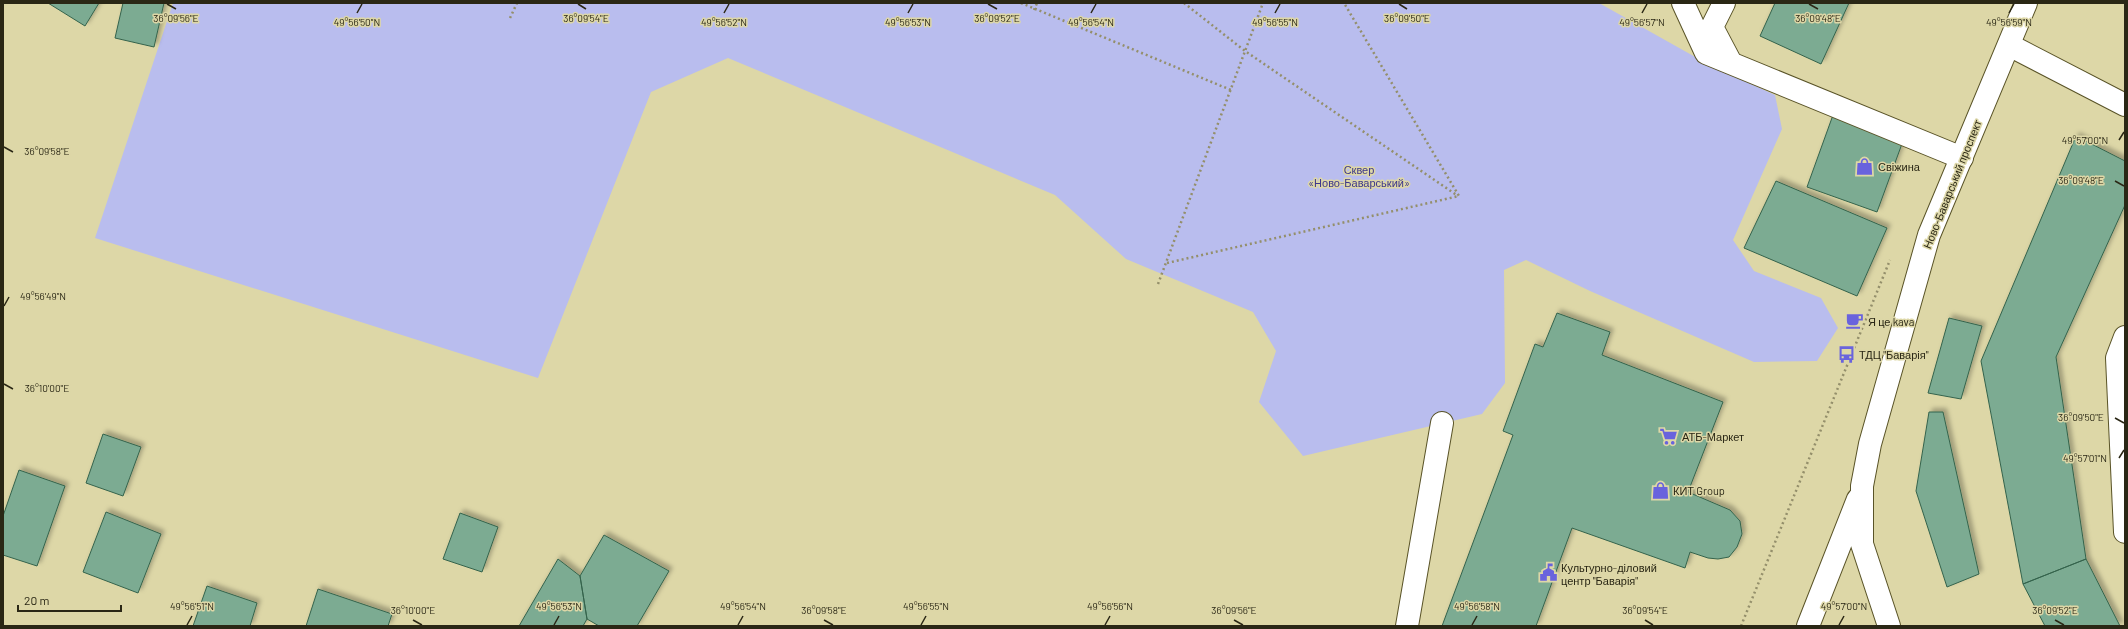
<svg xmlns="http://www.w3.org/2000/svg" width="2128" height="629" font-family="Barlow,sans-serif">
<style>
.green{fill:#b9bdee}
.building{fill:#7bab92;stroke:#35634c;filter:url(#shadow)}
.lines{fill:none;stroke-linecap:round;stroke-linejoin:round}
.minor-casing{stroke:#595327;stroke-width:24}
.major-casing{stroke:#595327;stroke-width:24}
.path{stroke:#948f6b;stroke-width:2.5;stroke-dasharray:2 3;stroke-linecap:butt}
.minor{stroke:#fff;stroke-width:22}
.major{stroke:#fff;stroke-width:22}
.ticks{fill:none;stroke:#2a2715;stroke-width:1.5}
.labels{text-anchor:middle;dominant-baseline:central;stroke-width:3;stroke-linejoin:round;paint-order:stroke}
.poi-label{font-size:11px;fill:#2a2715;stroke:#ddd7a7;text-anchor:start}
.park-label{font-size:11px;fill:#3d378b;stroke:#ddd7a7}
.street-label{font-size:11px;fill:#2a2715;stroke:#ddd7a7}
.ticks-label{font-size:10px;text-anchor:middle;fill:#2a2715;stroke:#ddd7a7;stroke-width:3;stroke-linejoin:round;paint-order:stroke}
</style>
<defs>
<filter id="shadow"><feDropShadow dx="3.5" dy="-3.5" stdDeviation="2" flood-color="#0004"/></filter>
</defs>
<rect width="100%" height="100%" fill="#ddd7a7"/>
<path class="green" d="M173 3H1599L1706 63 1775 95 1782 129 1733 240 1754 271 1821 298 1838 328 1817 361 1754 362 1590 291 1526 260 1504 270 1505 383 1482 414 1303 456 1259 402 1276 351 1253 312 1126 259 1055 195 728 58 651 92 538 378 95 238Z"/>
<path class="building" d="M48 3H99L85 26Z
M123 3H164L154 47 115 38Z
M1775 3H1849L1821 64 1760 36Z
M1833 115 1903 141 1877 212 1807 187Z
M2076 136 2125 161V205L2056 357 2086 559 2023 584 1981 361Z
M1776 181 1887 228 1857 296 1744 248Z
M1557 313 1610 332 1602 355 1723 402 1688 492 1730 510 1740 521 1742 534 1737 547 1729 557 1718 559 1708 558 1690 552 1685 568 1572 528 1536 626H1442L1513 435 1503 431 1535 344 1543 347Z
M1949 318 1982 326 1961 399 1928 393Z
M1929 412H1943L1979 574 1947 587 1916 491Z
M103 434 141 447 123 496 86 483Z
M19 470 65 486 37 566 3 555V516Z
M106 512 161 534 138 593 83 572Z
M460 513 498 527 482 572 443 559Z
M604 535 669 571 637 626H599L587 619 580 576Z
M558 559 580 576 587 619 583 626H519Z
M2086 559 2120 626H2045L2023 584Z
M207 586 257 603 250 626H193Z
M318 589 392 614 388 626H306Z"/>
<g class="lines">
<defs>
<path id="minor" d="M1683 3 1706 53 1962 158
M1724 3 1712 27 1731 63
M2009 45 2125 105
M2125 337 2117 358 2125 532
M1407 626 1442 423"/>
<path id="major" d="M1808 626 1858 499
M1889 626 1862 544V486L1870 444 1929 235 2026 3"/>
</defs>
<use href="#minor" class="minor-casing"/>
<use href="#major" class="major-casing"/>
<path class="path" d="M1021 3 1231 90
M1184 3 1245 51 1458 196
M1034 10 1037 3
M510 18 517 3
M1167 263 1459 196 1344 3
M1158 284 1263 3
M1741 626 1890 260"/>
<use href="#minor" class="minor"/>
<use href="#major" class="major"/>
</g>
<path class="ticks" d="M167 4 176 9M578 4 586 9M988 4 997 9M1399 4 1407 9M1809 4 1818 9M357 13 362 4M724 13 729 4M908 13 913 4M1091 13 1096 4M1275 13 1280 4M1642 13 1647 4M2009 13 2014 4M2119 140 2124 132M4 147 13 152M2115 181 2124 186M4 306 9 297M4 384 13 389M2115 418 2124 423M2119 458 2124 450M413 620 422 625M824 620 833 625M1234 620 1243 625M1645 620 1653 625M2055 620 2064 625M187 625 192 616M554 625 559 616M738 625 743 616M921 625 926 616M1105 625 1110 616M1472 625 1477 616M1839 625 1844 616"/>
<defs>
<symbol id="shop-bare" viewBox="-9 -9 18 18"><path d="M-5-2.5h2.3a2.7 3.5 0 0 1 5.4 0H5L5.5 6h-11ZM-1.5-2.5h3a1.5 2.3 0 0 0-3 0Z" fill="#6963dd" stroke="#ddd7a7" stroke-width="2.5" paint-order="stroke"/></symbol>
<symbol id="cafe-bare" viewBox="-9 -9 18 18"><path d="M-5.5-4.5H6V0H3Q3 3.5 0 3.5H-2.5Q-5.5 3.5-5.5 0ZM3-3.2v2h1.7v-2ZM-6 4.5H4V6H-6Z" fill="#6963dd" stroke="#ddd7a7" stroke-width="2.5" paint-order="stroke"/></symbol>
<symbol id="bus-bare" viewBox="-9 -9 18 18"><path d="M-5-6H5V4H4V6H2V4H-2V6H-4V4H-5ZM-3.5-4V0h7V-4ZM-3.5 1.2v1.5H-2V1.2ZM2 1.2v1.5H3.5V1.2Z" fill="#6963dd" stroke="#ddd7a7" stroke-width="2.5" paint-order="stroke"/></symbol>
<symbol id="supermarket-bare" viewBox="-9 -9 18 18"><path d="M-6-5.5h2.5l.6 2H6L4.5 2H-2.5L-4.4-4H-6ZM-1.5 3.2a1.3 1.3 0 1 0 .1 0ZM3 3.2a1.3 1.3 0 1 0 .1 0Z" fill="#6963dd" stroke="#ddd7a7" stroke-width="2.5" paint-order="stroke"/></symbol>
<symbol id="civic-bare" viewBox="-9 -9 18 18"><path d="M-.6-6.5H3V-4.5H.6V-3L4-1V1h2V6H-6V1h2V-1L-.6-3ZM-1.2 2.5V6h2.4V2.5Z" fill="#6963dd" stroke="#ddd7a7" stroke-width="2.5" paint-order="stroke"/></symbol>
</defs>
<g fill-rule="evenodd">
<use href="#shop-bare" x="1852" y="154" width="25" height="25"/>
<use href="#cafe-bare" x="1842" y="308" width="25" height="25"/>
<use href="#bus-bare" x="1834" y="342" width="25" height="25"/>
<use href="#supermarket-bare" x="1656" y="424" width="25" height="25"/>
<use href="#shop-bare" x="1648" y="478" width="25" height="25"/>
<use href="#civic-bare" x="1536" y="560" width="25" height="25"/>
</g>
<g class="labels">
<g class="poi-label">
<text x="1878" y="166">Свіжина</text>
<text x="1868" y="321">Я це kava</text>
<text x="1859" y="354">ТДЦ "Баварія"</text>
<text x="1682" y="436">АТБ-Маркет</text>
<text x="1673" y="490">КИТ Group</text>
<text x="1561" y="567">Культурно-діловий<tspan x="1561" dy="13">центр "Баварія"</tspan></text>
</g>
<g class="park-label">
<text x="1359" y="169">Сквер<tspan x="1359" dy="13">«Ново-Баварський»</tspan></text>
</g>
<g class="street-label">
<text transform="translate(1952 184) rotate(-68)">Ново-Баварський проспект</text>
</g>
</g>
<g class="ticks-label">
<text x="176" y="22">36°09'56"E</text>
<text x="586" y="22">36°09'54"E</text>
<text x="997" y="22">36°09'52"E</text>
<text x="1407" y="22">36°09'50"E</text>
<text x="1818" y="22">36°09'48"E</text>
<text x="357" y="26">49°56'50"N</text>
<text x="724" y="26">49°56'52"N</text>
<text x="908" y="26">49°56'53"N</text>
<text x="1091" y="26">49°56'54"N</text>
<text x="1275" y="26">49°56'55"N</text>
<text x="1642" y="26">49°56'57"N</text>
<text x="2009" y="26">49°56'59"N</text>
<text x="2085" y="144">49°57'00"N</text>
<text x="47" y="155">36°09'58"E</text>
<text x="2081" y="184">36°09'48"E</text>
<text x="43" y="300">49°56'49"N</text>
<text x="47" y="392">36°10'00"E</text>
<text x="2081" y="421">36°09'50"E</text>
<text x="2085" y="462">49°57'01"N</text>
<text x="192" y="610">49°56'51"N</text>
<text x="559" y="610">49°56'53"N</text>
<text x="743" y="610">49°56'54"N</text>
<text x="926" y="610">49°56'55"N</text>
<text x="1110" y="610">49°56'56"N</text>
<text x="1477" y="610">49°56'58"N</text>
<text x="1844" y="610">49°57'00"N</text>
<text x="413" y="614">36°10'00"E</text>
<text x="824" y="614">36°09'58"E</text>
<text x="1234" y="614">36°09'56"E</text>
<text x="1645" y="614">36°09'54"E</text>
<text x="2055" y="614">36°09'52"E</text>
</g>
<rect width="2128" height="629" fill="none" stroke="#2a2715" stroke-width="8"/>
<path d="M18 605v6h103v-6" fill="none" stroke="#2a2715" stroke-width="2"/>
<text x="24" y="605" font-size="12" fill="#2a2715" stroke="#ddd7a7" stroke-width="3" paint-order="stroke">20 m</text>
</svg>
